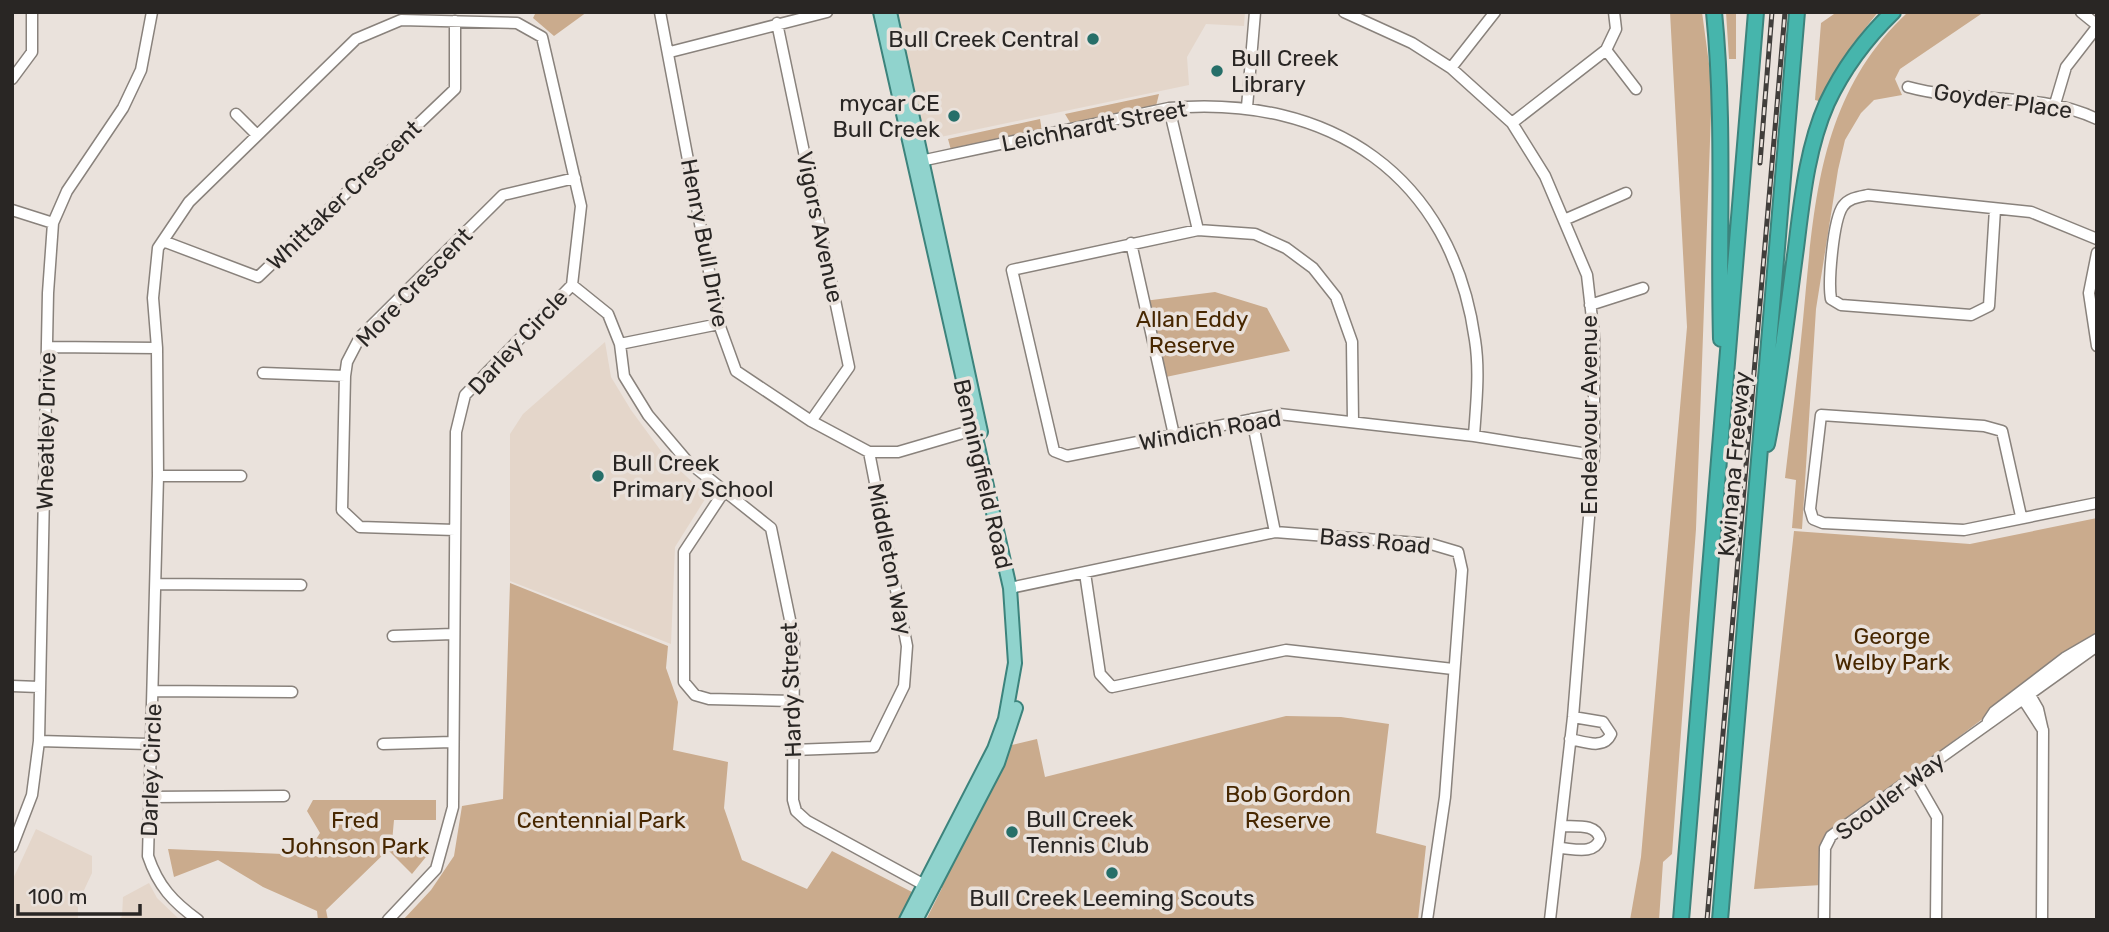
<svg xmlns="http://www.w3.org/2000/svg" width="2109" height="932" font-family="Rubik,sans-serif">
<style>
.built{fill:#e4d6ca}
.green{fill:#caab8d}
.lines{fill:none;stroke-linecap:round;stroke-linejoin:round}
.minor-casing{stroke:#89827c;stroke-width:13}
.major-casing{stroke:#3c837c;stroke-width:16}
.highway-casing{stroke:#3c837c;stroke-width:18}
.minor{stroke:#fff;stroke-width:10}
.major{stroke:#90d3cd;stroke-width:12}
.highway{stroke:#46b5ac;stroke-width:14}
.rail-casing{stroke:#413e3b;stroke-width:5}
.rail{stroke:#eae2dc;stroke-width:2.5;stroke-dasharray:8;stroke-linecap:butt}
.poi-dot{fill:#266f69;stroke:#eae2dc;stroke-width:2.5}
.labels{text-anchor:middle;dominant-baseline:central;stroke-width:7;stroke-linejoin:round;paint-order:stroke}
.poi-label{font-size:23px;fill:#292624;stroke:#eae2dc;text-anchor:start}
.street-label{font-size:23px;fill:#292624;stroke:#eae2dc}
.park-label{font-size:23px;fill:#472700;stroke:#eae2dc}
</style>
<rect width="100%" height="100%" fill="#eae2dc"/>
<path class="built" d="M896 12H1245L1244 26 1206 24 1187 57 1189 85 931 139 923 134Z
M605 342 611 377 631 410 664 455 707 496 675 547 671 644 510 581V434L523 414Z
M36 829 92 856V873L78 903V920H12V881Z
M149 883 157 898 180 920H119L122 916 123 897Z"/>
<path class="green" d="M536 12H587L554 36 533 18Z
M1670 12H1702L1712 86 1696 529 1672 854 1663 862 1659 920H1630L1641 857 1687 327Z
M1726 12H1736V59H1729Z
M1878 12 1853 44 1822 102 1815 100 1821 23 1834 14Z
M1908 12H1984L1900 69 1895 79 1902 95 1874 100 1861 113 1845 140 1838 170 1816 309 1802 529 1792 528 1796 480 1785 478C1791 425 1798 373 1803 320 1814 205 1818 96 1908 12Z
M1159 94 1156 106 1071 124 1065 114Z
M1040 119 1042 131 951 150 948 139Z
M1215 292 1267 308 1290 351 1161 378 1144 301Z
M2097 518V633L1823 839 1822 885 1754 889 1794 531 1970 544Z
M510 583 668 646 666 668 678 702 673 750 728 762 724 808 742 860 807 889 832 851 912 892 899 920H403L431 890 454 856 462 806 503 799Z
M1286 716 1341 717 1389 724 1376 833 1426 846 1418 920H926L942 888 940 886 1012 745 1037 739 1045 777Z
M313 800H436V820H394L392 842 430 852 412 874 388 850 326 910 328 920H318L317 911 263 887 218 860 174 877 168 849 306 855 320 833 307 811Z"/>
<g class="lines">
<defs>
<path id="minor" d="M660 12 719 324 736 371 811 421 869 452H898L980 428
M1344 12 1412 43 1451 68 1512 123 1545 176 1587 275 1594 336V455L1573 717 1550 920
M2081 12 2097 25
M777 23 849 367 811 421
M1606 50 1636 89
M670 52 827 12
M1451 68 1495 12
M12 79 32 52V12
M1908 87C1970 104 2038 91 2097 119
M2055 104 2066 67 2097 27
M1247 107 1255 12
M1169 108 1198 230
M236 114 257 135
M1512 123 1606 50 1616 29 1614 12
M916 162 1169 108C1330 94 1452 175 1475 340 1480 372 1476 405 1474 436
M1995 209 1989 306 1971 315 1841 305 1831 299C1828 282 1833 220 1843 206 1849 198 1858 197 1868 195L2031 212 2097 239
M12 210 53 223
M1564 220 1626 193
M163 241 258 277 455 89V21
M1131 243 1174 435
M2097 253 2089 293 2097 346
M572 285 608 314 620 344 624 376 648 415 687 461 771 528 794 639 793 800 796 811 807 821 928 887
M1590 305 1643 288
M620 344 719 324
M48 347 157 348
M263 373 345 376
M1252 419 1275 532
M1353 422 1352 342 1336 297 1313 268 1286 248 1255 234 1198 230 1012 270 1054 451 1067 456 1279 414 1474 436 1594 455
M158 476H241
M725 490 684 552V682L695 695 709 699 793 701
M2021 516 2002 431 1984 426 1821 415 1810 509 1813 519 1823 523 1964 530 2097 503
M455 530 360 527 342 510 345 376 347 362 360 337 503 195 575 178
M1085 573 1100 674 1112 687 1286 650 1453 669
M156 584 301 585
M1010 588 1275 532 1431 544 1458 552 1462 570 1445 797 1427 920
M393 636 453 634
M12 686 39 687
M2026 688 2038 709 2043 731 2042 920
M153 691 292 692
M2021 696 2043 730
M1988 721 1994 712 2066 657 2097 639
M1570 739C1585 742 1604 750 1611 734L1603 722 1573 717
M39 741 149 744
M383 744 452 742
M793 750 874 747 904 686 907 646 869 452
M1914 777 1937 817 1936 920
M148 797 284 796
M12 847 32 795 39 741 48 293 53 223 67 191 123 108 141 70 152 12
M1560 848C1575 849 1594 855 1600 839 1596 823 1576 827 1561 826
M198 920C173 902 158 886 148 856L158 476 157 348 153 298 158 248 189 202 356 39 401 20 517 23 542 37 581 206 572 285 465 395 456 432 453 807 436 869 388 920
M1824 920 1825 848 1831 836 2097 646"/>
<path id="major" d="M880 12 1010 588 1015 663 1005 719 994 749 906 920
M890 12 981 432
M916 920 998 763 1016 708"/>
<path id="highway" d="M1714 12C1725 121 1718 230 1721 339
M1767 444C1780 379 1787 314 1796 248 1802 200 1807 148 1827 103 1843 69 1866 38 1893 12
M1681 920 1756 12
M1720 920 1797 12"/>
</defs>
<use href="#minor" class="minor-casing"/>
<use href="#major" class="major-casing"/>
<use href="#highway" class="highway-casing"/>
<use href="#minor" class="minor"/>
<use href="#major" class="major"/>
<use href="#highway" class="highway"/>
<defs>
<path id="rail" d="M1760 163 1772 12
M1707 920 1785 12"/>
</defs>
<use href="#rail" class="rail-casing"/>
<use href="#rail" class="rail"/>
</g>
<g class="poi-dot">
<circle cx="1093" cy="39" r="7"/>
<circle cx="1217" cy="71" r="7"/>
<circle cx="954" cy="116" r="7"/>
<circle cx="598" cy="476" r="7"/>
<circle cx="1012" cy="832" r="7"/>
<circle cx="1112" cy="873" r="7"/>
</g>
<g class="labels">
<g class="poi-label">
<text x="1079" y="39" text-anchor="end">Bull Creek Central</text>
<text x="1231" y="58">Bull Creek<tspan x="1231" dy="26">Library</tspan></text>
<text x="940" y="103" text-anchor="end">mycar CE<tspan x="940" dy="26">Bull Creek</tspan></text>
<text x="612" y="463">Bull Creek<tspan x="612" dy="26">Primary School</tspan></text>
<text x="1026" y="819">Bull Creek<tspan x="1026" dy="26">Tennis Club</tspan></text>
<text x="1112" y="898" text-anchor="middle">Bull Creek Leeming Scouts</text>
</g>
<g class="street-label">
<text transform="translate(2003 101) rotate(8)">Goyder Place</text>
<text transform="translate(1094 126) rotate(-11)">Leichhardt Street</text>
<text transform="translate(344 195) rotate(-44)">Whittaker Crescent</text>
<text transform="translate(820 227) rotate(78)">Vigors Avenue</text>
<text transform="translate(705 243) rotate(79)">Henry Bull Drive</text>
<text transform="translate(414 287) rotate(-46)">More Crescent</text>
<text transform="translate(518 342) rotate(-47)">Darley Circle</text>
<text transform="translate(1589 415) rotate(-90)">Endeavour Avenue</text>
<text transform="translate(1210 430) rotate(-10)">Windich Road</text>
<text transform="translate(46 431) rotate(-89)">Wheatley Drive</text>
<text transform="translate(1734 464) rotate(-85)">Kwinana Freeway</text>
<text transform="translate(983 474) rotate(77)">Benningfield Road</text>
<text transform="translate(1375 541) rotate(5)">Bass Road</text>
<text transform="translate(890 559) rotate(79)">Middleton Way</text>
<text transform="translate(791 690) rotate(-92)">Hardy Street</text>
<text transform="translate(151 770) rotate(-88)">Darley Circle</text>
<text transform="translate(1890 796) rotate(-37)">Scouler Way</text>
</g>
<g class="park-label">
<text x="1192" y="319">Allan Eddy<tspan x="1192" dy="26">Reserve</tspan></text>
<text x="1892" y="636">George<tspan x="1892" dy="26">Welby Park</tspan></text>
<text x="1288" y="794">Bob Gordon<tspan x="1288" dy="26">Reserve</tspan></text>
<text x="355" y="820">Fred<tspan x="355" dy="26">Johnson Park</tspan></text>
<text x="601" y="820">Centennial Park</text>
</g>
</g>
<rect width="2109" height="932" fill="none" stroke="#292624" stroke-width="28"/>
<path d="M18 904v10h122v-10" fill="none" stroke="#292624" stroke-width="3.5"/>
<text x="28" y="904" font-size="21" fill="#292624" stroke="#eae2dc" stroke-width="5" paint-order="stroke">100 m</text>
</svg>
